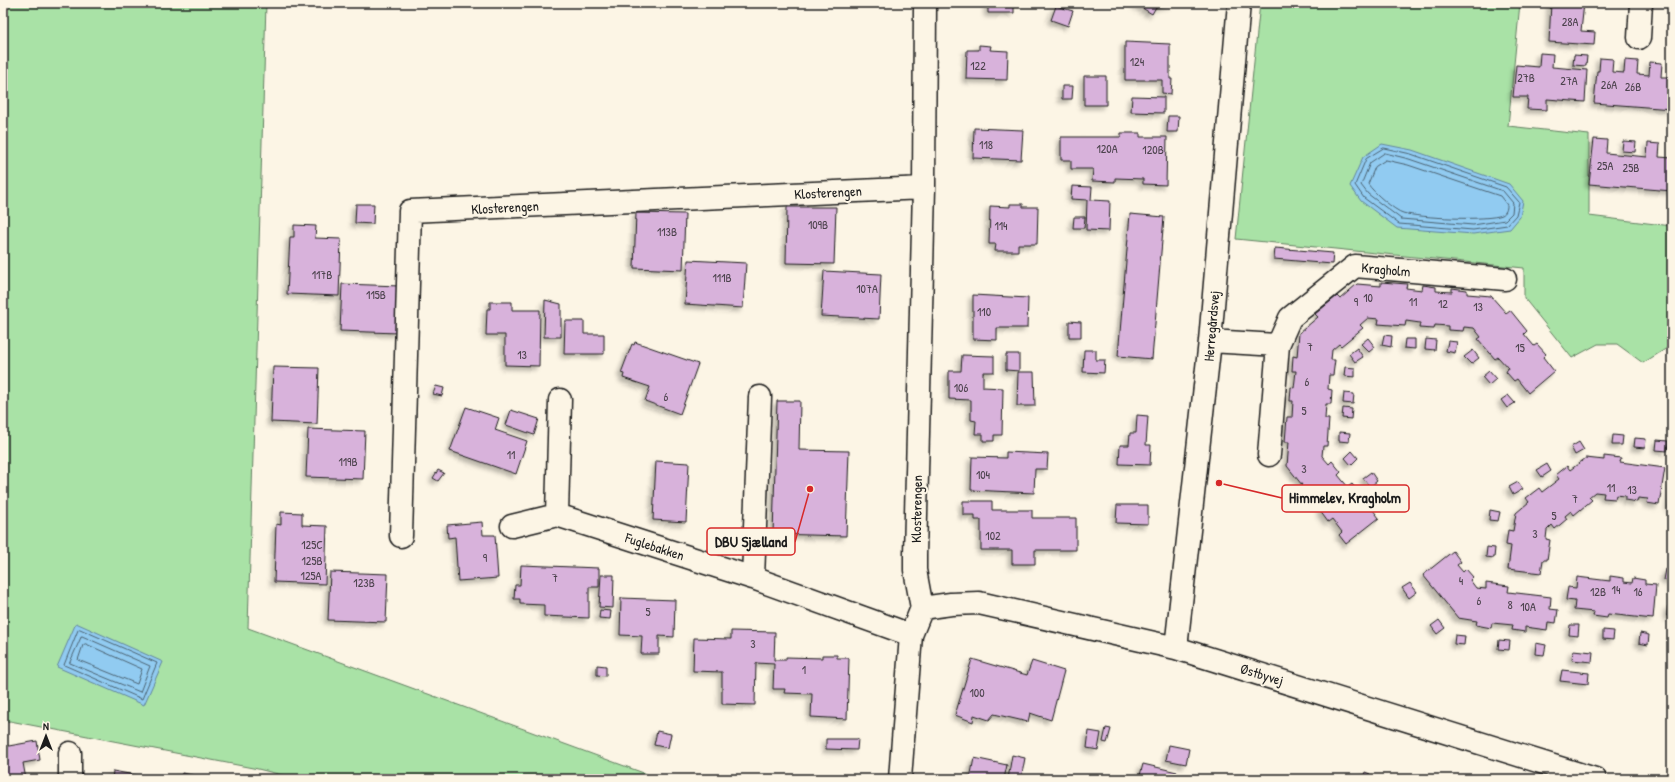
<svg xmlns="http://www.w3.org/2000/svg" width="1675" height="782" font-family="'Patrick Hand',sans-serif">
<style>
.green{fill:#a9e2a6;stroke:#627f61}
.water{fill:#91cbf1;stroke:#62859c}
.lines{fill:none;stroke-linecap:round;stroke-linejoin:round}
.shore{stroke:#4b6271;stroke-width:1}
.building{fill:#d8b2db;stroke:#1c1c1c;filter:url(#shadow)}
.minor-casing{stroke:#1c1c1c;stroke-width:25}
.minor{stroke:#fcf5e5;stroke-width:22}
.labels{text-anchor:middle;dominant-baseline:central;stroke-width:4;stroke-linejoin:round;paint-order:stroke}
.number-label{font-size:12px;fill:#4b424c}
.street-label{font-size:14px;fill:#1c1c1c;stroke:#fcf5e5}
.leader{fill:none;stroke:#d62828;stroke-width:1.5}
.callout-dot{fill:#d62828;stroke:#fcf5e5;stroke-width:1.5}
.callout{fill:#fcf5e5;stroke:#d62828;stroke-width:1.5}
.callout-label{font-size:15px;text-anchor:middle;font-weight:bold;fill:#1c1c1c}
</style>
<defs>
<filter id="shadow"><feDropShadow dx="-3.5" dy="3.5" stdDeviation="2" flood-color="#0004"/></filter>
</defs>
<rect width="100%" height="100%" fill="#fcf5e5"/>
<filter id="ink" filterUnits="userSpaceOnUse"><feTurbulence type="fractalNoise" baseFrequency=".025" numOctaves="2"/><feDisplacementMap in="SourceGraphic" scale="8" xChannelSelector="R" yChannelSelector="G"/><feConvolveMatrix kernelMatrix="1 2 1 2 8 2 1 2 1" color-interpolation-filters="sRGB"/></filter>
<g filter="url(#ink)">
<path class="green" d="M3 3H266L248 628 660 779H298L258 769 10 721 3 723Z
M1260 3H1520L1508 126 1589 135V216L1672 226V345L1643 363 1617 344H1598L1572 358 1524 298V268L1236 239Z"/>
<path class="water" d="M1382 144 1412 150 1509 184 1523 201 1520 217 1510 229 1473 234 1397 228 1361 201 1350 186 1363 157Z
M76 623 163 662 144 705 57 667Z"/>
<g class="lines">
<path class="shore" d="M1384 148 1411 154 1506 187 1519 202 1516 215 1507 225 1473 230 1399 224 1364 198 1355 185 1366 159Z
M1385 153 1409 159 1503 191 1513 203 1512 213 1505 220 1473 225 1401 219 1368 194 1361 185 1370 163Z
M1386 160 1408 165 1500 196 1507 205C1507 209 1506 213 1502 215 1488 221 1419 218 1403 213 1395 211 1373 192 1368 184L1375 167Z
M80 629 157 663 142 699 64 665 78 630Z
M82 636 150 666 140 692 70 663Z
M86 644 142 669 137 684 78 660 83 645Z"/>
</g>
<path class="building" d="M988 3H1014V13H988Z
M1134 3H1174L1156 7 1152 14Z
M1551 3H1584L1581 31 1595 32 1594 45 1549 42Z
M1056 6 1073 11 1068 26 1051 20Z
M1125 42 1170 44V79H1172L1171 94 1162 93V80H1125Z
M979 45 991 46 990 50 1008 51 1007 80 966 79 967 50H979Z
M1540 53 1553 54 1552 67 1587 70 1585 102 1547 99V110L1527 109 1528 97H1513L1516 65 1539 67Z
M1574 55 1587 56 1586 66 1573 65Z
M1600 58 1613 59 1612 72 1624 73 1625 60 1638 61 1637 74 1649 75 1650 62 1662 63 1661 77H1672V109L1594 103 1597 71H1599Z
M1084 76H1106V105H1084Z
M1062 86H1073L1072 99H1062Z
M1132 96 1164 97V113L1131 112Z
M1168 116H1179L1178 132H1167Z
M974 128 1023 130 1021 160 973 158Z
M1121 133H1140V137H1167L1166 185 1143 184V179L1115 178V182L1092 181 1093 169H1071V160H1061V137H1121Z
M1594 139 1607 140 1606 153 1647 157 1648 143 1660 144 1659 157 1672 158V191L1589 184Z
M1623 141 1636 142 1635 152 1622 151Z
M1072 186 1092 187 1091 200 1110 201 1109 231 1086 230 1087 200 1071 199Z
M356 204H374L373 224 355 223Z
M1010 204H1023V207H1038L1037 244H1018V251H995L996 244H989L990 206 1010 207Z
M787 207H836L834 264 786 263Z
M636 213 685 214 683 270 634 268Z
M1130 214 1164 217 1152 359 1118 356Z
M1074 217H1085L1084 228H1073Z
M294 225 316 226 315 238 341 239 339 296 287 294 290 237H294Z
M1275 248 1333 253 1332 264 1274 259Z
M688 260 746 263 743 308 685 304Z
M824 271 881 274 879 319 821 316Z
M1381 282 1407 284 1406 288 1422 290 1423 285 1436 287V291L1452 292V288L1467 290V294L1491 296 1506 313 1510 310 1527 331 1524 334 1534 346 1537 344 1546 354 1543 357 1554 371 1528 393 1517 379 1514 381 1506 372 1508 368 1498 357 1495 359 1478 339 1481 337 1474 328 1464 327 1463 331 1448 330V326L1435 325 1434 329 1419 328 1420 323 1406 321 1405 326 1378 324 1379 319 1368 318 1360 325 1363 328 1341 346 1339 344 1332 350 1331 360H1335L1333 375H1329L1328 389 1332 390 1331 404H1326L1325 419H1329L1327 446H1323L1322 456 1329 464 1332 461 1341 472 1338 475 1348 487 1352 484 1361 495 1357 498 1367 509 1370 506 1379 518 1346 544 1339 535 1342 532 1332 519 1328 522 1320 511 1323 509 1312 496 1309 499 1299 488 1302 485 1287 466 1289 442H1285L1287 417H1292L1293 401H1290L1291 387 1294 388 1296 371H1292L1293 356 1297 357 1299 333 1318 317 1315 314 1337 296 1340 299 1357 284 1381 286Z
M342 284 400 286 398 333 340 331Z
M973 295 1028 298 1027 328H997V340L973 339Z
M545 300 561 304V337H544Z
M490 302H512V310H540L539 366 505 365V335H486L487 309H490Z
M565 321H584V334H604V354H564Z
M1069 321 1081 322V337H1069Z
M1384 335 1392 336 1391 347 1382 345Z
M1368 338 1375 347 1369 352 1361 344Z
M1405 339H1415V349L1404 348Z
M1426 339 1436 340 1435 350 1425 349Z
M1448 341 1457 342 1455 353 1446 351Z
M635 342 698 364 680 414 645 401 650 387 623 378 624 374 621 373 632 344 634 345Z
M1357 348 1363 357 1355 362 1349 354Z
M1084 350H1096V360H1105L1104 373 1083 372Z
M1473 350 1479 358 1471 364 1464 357Z
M1006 354H1019V371L1006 370Z
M962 355 994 356V372H983V387L1003 388 1002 435H994V441H983V434H975L976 421 971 420V400L949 399V371H961Z
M273 367 319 368 317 424 271 422Z
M1345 367 1355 368V377L1344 376Z
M1489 371 1496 379 1489 385 1482 377Z
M1018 372H1034L1035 406H1017Z
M436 386 444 388 442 396 433 394Z
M1344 393 1354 394 1353 404 1343 403Z
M1508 395 1515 403 1507 408 1501 400Z
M777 401H800L799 450 849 451 846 536 773 534Z
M466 407 499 418 495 430 527 441 516 474 450 451Z
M1343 408 1352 409 1351 419 1342 418Z
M511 410 539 419 534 435 506 425Z
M1137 415 1148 416 1146 445H1151L1150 465 1119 464 1120 445H1129L1130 433H1136Z
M308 429 365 431 363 479 306 477Z
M1339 432 1350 433 1349 442 1339 441Z
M1613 435 1623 436 1622 445H1612Z
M1635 438 1646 439 1645 448 1634 447Z
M1657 440 1668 441 1667 451 1656 450Z
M1579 442 1584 450 1575 455 1571 447Z
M1352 451 1358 458 1351 465 1345 458Z
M1006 452 1048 454 1047 469H1035L1034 493 971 490 972 457 1006 458Z
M1604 456 1621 458 1620 462 1665 468 1659 505 1647 503 1648 499 1638 498 1637 502 1625 500V496L1616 495 1615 499 1603 498 1604 493 1595 492 1589 497 1592 500 1574 515 1571 511 1565 516 1567 519 1555 529 1552 525 1547 530 1546 539 1550 540 1547 560H1543L1541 573 1508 569 1511 546 1506 545 1508 530 1513 531 1516 513 1529 502 1526 498 1539 488 1542 492 1559 479 1556 475 1567 466 1570 470 1586 458 1604 460Z
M656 461 689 463 686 522 653 520Z
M1547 464 1551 471 1542 477 1537 470Z
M438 470 444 473 438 481 433 478Z
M1371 472 1377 481 1370 487 1363 478Z
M1518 482 1523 489 1513 495 1509 487Z
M1672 482V508H1669Z
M963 501H992V510H1032V518H1076V550H1035V564H1012V550H981V520H975V515H963Z
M1117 505H1148V524L1116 523Z
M1490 510 1500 512 1498 521 1489 520Z
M281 512 302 513V525L327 526 325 584 274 582 276 524 281 525Z
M482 522 483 535H495L498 578 458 581 455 537 448 538 447 525Z
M1487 547 1495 548 1494 558 1486 557Z
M1453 551 1461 562 1457 565 1463 572 1466 569 1473 577 1470 580 1476 588 1486 589V583L1509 586 1508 592 1551 597 1550 609 1558 610 1556 623 1548 622 1547 630 1525 627V632L1512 630 1513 625 1492 623 1491 628 1476 625 1477 621 1458 618 1423 575Z
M521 565 599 568V587H589V618L544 616V605L520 604V599H514L515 585H520Z
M1666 569 1672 570V591V581L1664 580Z
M330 572 388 574 386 622 328 620Z
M601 575H614L613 608 599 607Z
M1610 576 1624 578V582L1632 583 1633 578 1645 580V584L1656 585 1653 619 1608 614 1607 618 1593 616 1594 612 1574 610 1575 601 1566 600 1568 587 1576 588 1577 577 1610 581Z
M1410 583 1417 592 1409 598 1402 588Z
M621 598 675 600 674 637 659 636V654H641L642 636 620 635Z
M1668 606 1672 607V617L1667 616Z
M600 610 611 611 610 619 599 618Z
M1439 620 1445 628 1437 634 1431 626Z
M1570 625H1579L1578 636 1569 635Z
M1603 630 1614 631 1613 640 1603 639Z
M731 631 775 632 774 660H786V657L822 658V655H837V658H849L847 719 811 717 812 694 784 693 785 689H773L774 664 756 663 755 705 722 704V672L693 671 694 638 731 639Z
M1640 633 1649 635 1648 645 1639 643Z
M1455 635 1465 636 1464 645 1454 644Z
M1499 640 1510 641 1509 650 1498 649Z
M1536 643 1546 645 1544 655 1535 654Z
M1573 650 1593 652 1592 662 1572 660Z
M972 659 1027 675 1032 661 1064 671 1051 720 1030 713 1028 722 994 714 989 720 974 715 973 722 955 715Z
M597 665 606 666V676L597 675Z
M1562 670 1589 673 1588 684 1560 681Z
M1106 728 1111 729 1107 743 1103 742Z
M657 731 671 734 668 748 654 745Z
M1089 731 1101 733 1098 750 1087 748Z
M826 739H858L857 750 826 749Z
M37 741 40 760 23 763 26 779H3V747Z
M1169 745 1189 749 1186 764 1166 760Z
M1012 755 1025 758 1021 779H1008Z
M974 758 1007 765 1004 779H970Z
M1143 764 1177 772 1175 779H1139Z
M113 771 156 779H112Z
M1365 772 1370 774 1368 779H1363Z
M182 773 212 779H181Z"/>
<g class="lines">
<defs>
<path id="minor" d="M1639 38 1641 3
M1210 341 1278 345
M560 400 557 515 753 578 911 635
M1269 455 1278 345 1290 318 1355 266 1505 279
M512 526 557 515
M401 536 410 211 924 188
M753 578 760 397
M922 608 951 604 979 603 1176 648 1595 779
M1176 648 1210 341 1239 3
M70 753V779
M900 779 911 635 922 608 915 570V555L924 188 925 3"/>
</defs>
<use href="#minor" class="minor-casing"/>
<use href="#minor" class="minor"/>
</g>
</g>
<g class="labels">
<g class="number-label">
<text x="1570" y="21">28A</text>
<text x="1137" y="61">124</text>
<text x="978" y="65">122</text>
<text x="1526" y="77">27B</text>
<text x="1569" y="80">27A</text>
<text x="1609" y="84">26A</text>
<text x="1633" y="86">26B</text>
<text x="986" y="144">118</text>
<text x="1107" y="148">120A</text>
<text x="1153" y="149">120B</text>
<text x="1605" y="165">25A</text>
<text x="1631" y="167">25B</text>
<text x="818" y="224">109B</text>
<text x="1001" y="225">114</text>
<text x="667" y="231">113B</text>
<text x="322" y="274">117B</text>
<text x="722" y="277">111B</text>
<text x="867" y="288">107A</text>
<text x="376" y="294">115B</text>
<text x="1368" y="297">10</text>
<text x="1356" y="301">9</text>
<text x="1413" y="301">11</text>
<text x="1443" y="303">12</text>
<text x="1478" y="306">13</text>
<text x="984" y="311">110</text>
<text x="1310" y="346">7</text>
<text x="1520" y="347">15</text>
<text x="522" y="354">13</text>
<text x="1307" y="381">6</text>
<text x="961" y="387">106</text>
<text x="666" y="396">6</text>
<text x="1304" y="410">5</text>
<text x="511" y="454">11</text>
<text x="348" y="461">119B</text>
<text x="1304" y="468">3</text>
<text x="983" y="474">104</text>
<text x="1611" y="487">11</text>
<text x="1632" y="489">13</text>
<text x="1575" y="498">7</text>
<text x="1554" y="515">5</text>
<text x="1535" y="533">3</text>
<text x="993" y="535">102</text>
<text x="312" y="544">125C</text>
<text x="485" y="557">9</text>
<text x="312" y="560">125B</text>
<text x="311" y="575">125A</text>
<text x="555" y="577">7</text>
<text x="1461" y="580">4</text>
<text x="364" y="582">123B</text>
<text x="1616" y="589">14</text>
<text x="1598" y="591">12B</text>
<text x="1638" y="591">16</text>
<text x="1479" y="600">6</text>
<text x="1510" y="604">8</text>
<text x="1528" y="606">10A</text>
<text x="648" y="611">5</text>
<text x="753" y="643">3</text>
<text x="804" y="669">1</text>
<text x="977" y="692">100</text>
</g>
<g class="street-label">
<text transform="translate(828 192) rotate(-3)">Klosterengen</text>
<text transform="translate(505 207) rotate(-3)">Klosterengen</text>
<text transform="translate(1386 269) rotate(5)">Kragholm</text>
<text transform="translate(1211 326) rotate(-85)">Herregårdsvej</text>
<text transform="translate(916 509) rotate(-89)">Klosterengen</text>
<text transform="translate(655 546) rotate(18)">Fuglebakken</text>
<text transform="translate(1262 674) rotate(17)">Østbyvej</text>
</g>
</g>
<path class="leader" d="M1219 483L1282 498M810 489L795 542"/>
<g class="callout-dot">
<circle cx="1219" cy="483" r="4"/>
<circle cx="810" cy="489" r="4"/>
</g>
<g class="callout">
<rect x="1282" y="485" width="127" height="27" rx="4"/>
<rect x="707" y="528" width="88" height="27" rx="4"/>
</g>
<g class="callout-label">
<text x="1345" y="503">Himmelev, Kragholm</text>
<text x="751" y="547">DBU Sjælland</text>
</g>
<rect width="1675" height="782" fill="none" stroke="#fcf5e5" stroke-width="16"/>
<rect x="8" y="8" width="1659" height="766" fill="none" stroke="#1c1c1c" stroke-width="1.5" filter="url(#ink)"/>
<g transform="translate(46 736)" stroke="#fcf5e5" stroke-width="3" paint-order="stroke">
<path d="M0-3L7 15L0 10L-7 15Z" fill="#1c1c1c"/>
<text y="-6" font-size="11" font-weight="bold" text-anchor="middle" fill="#1c1c1c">N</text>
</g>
</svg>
